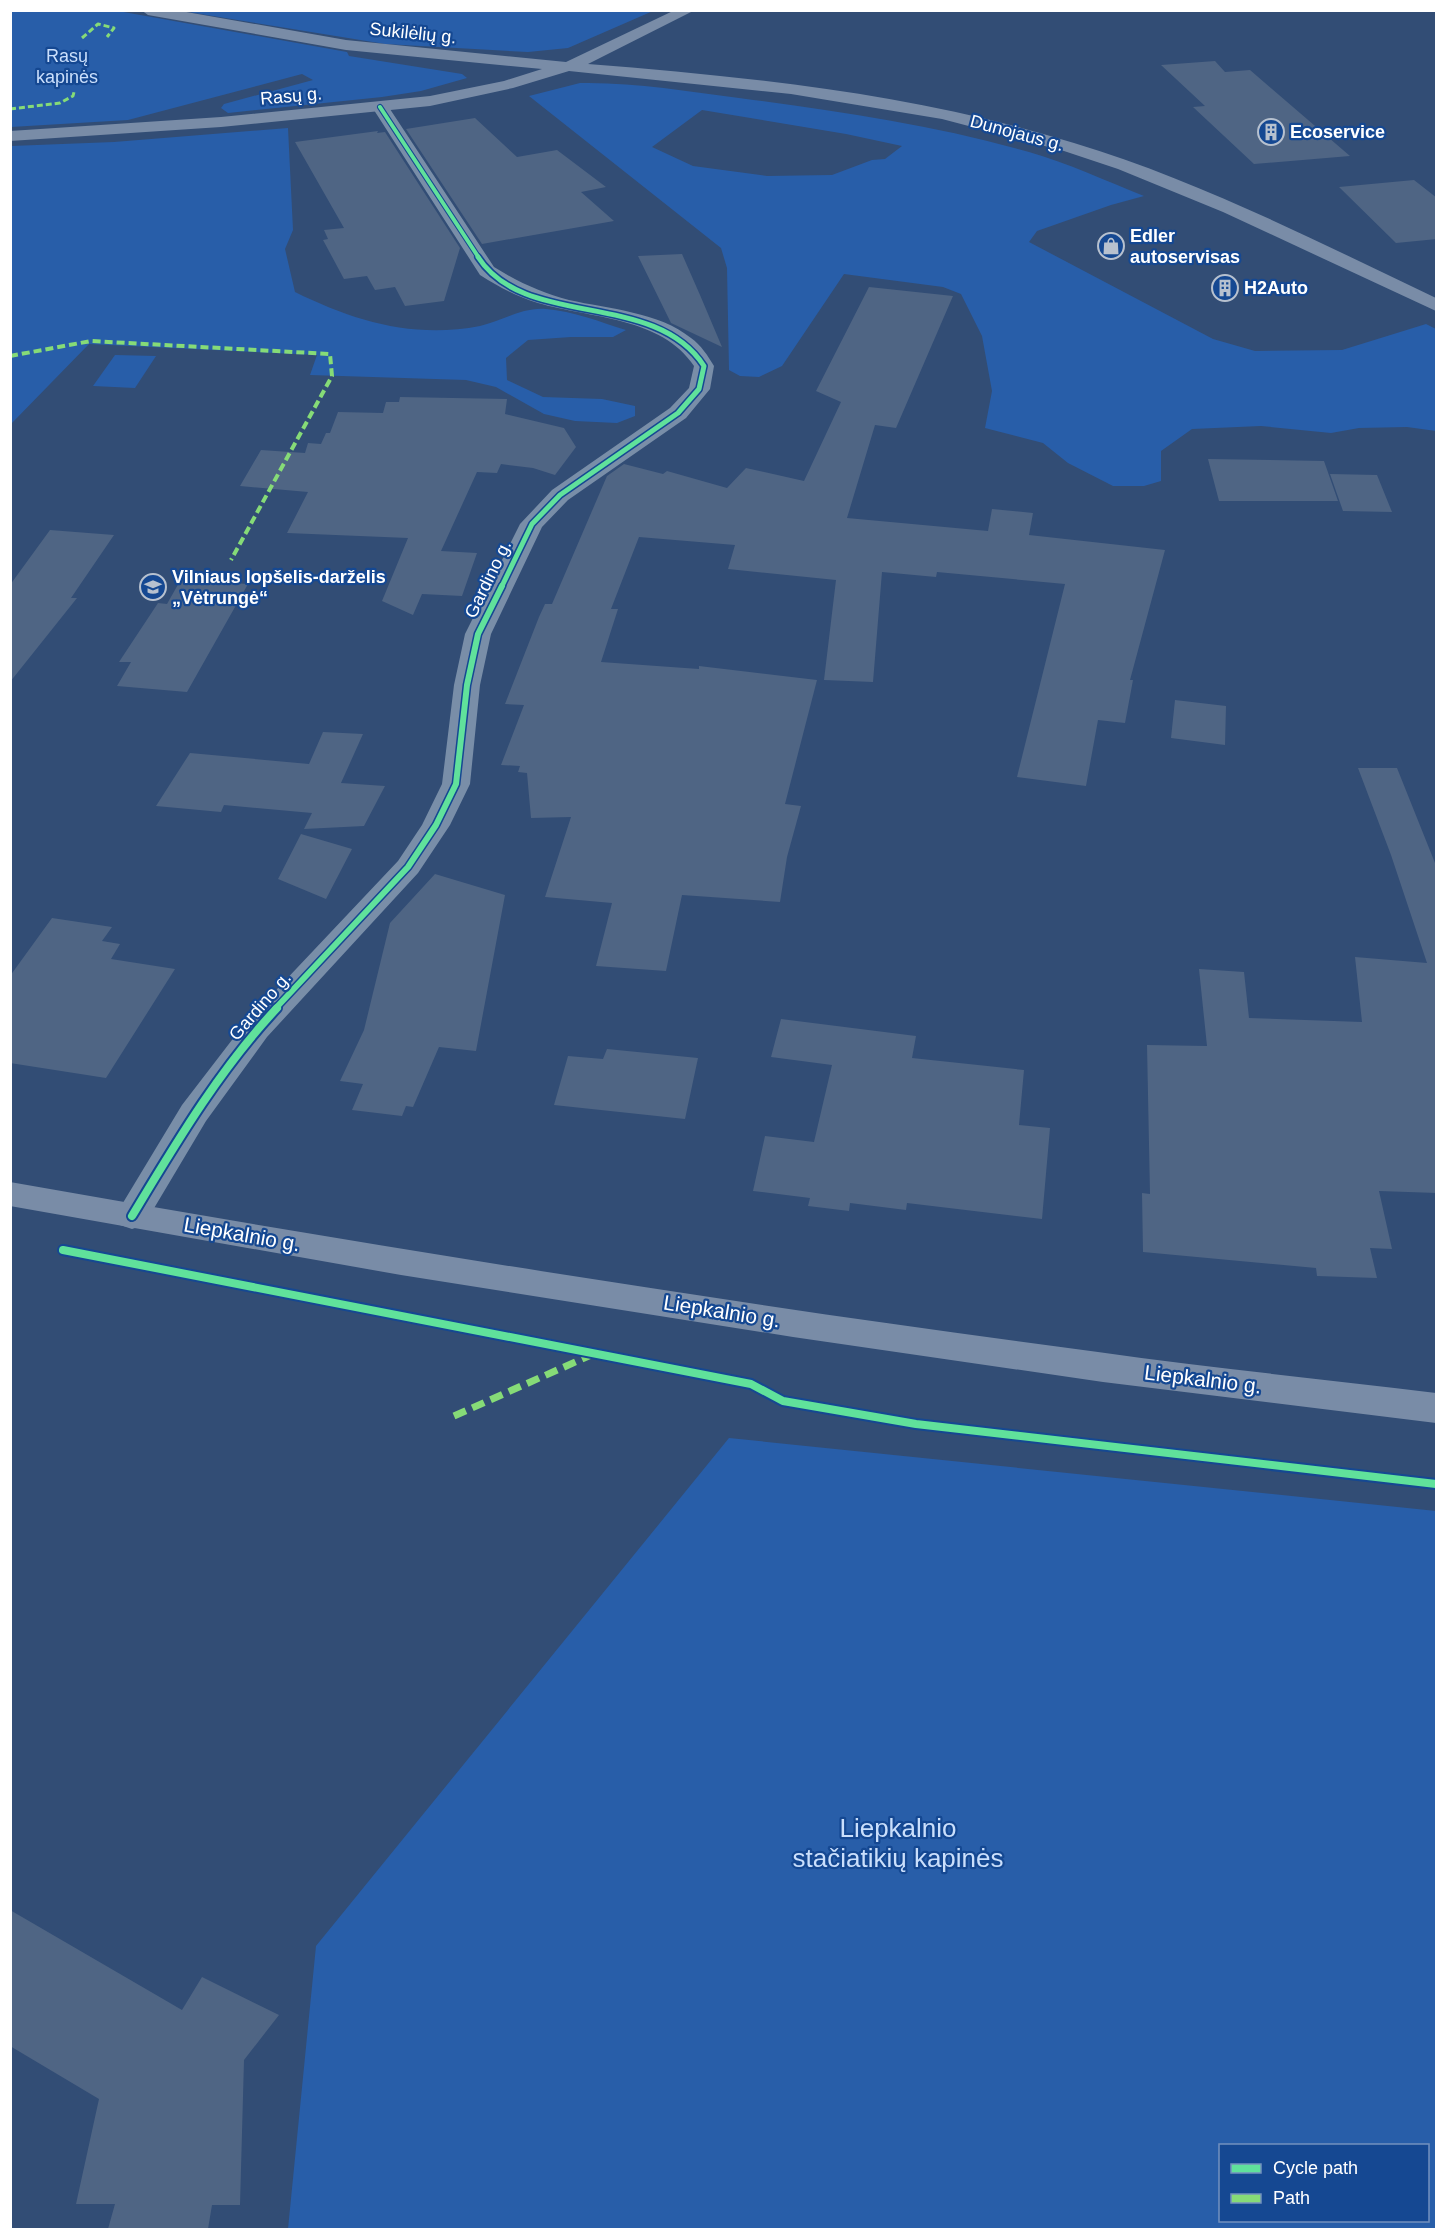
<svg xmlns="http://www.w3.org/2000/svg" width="1447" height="2240" font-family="Arial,sans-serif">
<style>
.green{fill:#285ea9;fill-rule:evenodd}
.building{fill:#4f6584}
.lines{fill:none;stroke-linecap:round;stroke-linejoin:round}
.street{fill:#798ea8;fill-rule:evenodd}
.primary{fill:#798ca7;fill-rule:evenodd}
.quiet-far2{stroke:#86db77;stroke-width:3;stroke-dasharray:6 3;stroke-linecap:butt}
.quiet-far1{stroke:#86db77;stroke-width:4;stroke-dasharray:8 4;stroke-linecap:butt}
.quiet{stroke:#86db77;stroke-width:7;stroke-dasharray:13 7;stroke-linecap:butt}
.cycleway-far3-casing{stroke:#154892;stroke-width:6}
.cycleway-far2-casing{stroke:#154892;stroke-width:8}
.cycleway-far1-casing{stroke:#154892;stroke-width:9}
.cycleway-casing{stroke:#154892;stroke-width:12}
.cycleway-far3{stroke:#60e19b;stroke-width:4}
.cycleway-far2{stroke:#60e19b;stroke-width:5}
.cycleway-far1{stroke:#60e19b;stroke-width:6}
.cycleway{stroke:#60e19b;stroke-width:8}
.labels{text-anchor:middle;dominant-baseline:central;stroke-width:4.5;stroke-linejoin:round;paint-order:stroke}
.far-street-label{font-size:18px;fill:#fff;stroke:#154892}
.far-park-label{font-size:18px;fill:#cadffc;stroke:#154892}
.far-poi-label{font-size:18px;font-weight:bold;fill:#fff;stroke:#154892;text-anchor:start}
.street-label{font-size:21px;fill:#fff;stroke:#154892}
.near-park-label{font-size:26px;fill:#cadffc;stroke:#154892}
</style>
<rect width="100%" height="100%" fill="#324d75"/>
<path class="green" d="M11 10 118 11 347 52 349 56 462 74 467 78 421 91 382 97 228 113 221 108 224 104 313 80 302 74 128 120 11 127Z
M182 11H653L568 48 528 52 385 44Z
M580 83C633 82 686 91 739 98 837 111 934 125 1029 152 1068 163 1106 181 1144 196L1111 205 1037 231 1029 242 1213 339 1255 351 1342 350 1426 324 1436 329V431L1407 427 1359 428 1331 433 1261 426 1192 429 1161 451V481L1144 486H1113L1068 463 1043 443 985 428 992 391 982 336 961 294 943 287 844 274 782 366 759 377 740 376 729 370 727 268 721 248 529 96ZM702 110 846 134 902 146 885 159 872 160 832 175 767 176 693 166 652 147Z
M288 128 293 230 285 249 295 292C354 321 413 339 480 326 503 321 522 307 546 309 573 311 600 322 626 330L613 337H571L528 340 506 358 507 380 543 397 602 399 635 406V416L617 423 575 421 544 414 496 387 466 380 310 375 317 355 89 344 11 424V146L114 142Z
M115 355 156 356 135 388 93 386Z
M729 1438 1436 1511V2229H288L316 1946ZM1220 2146H1428V2220H1220Z"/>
<path class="building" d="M1215 61 1225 72 1250 70 1350 156 1254 164 1193 107 1205 106 1161 65Z
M475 118 517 157 557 150 606 187 581 192 614 221 482 244 406 129Z
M378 131 377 133 385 132 460 248 444 301 405 306 395 287 375 290 367 276 344 279 323 240 328 239 324 230 344 228 295 142Z
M1414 180 1437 198V239L1396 243 1339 187Z
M682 254 700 295 722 347 671 323 638 256Z
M869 287 953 296 896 428 875 425 847 518 988 531 992 509 1033 513 1029 535 1165 550 1130 680H1133L1125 723 1098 720 1086 786 1017 777 1065 584 937 572 936 577 882 572 873 682 824 680 836 580 728 569 735 545 639 537 611 609H618L601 662 699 669V666L817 680 785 804 801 806 787 857 780 902 682 895 666 971 596 966 612 903 545 897 571 817 531 818 527 773 518 772 520 766 501 765 524 705 505 704 539 617 545 604H552L607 476 624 464 663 474 667 471 727 488 746 468 804 481 841 402 816 391Z
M400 397 507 399 505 414 564 428 576 447 555 475 533 468 501 464 497 473 477 472 441 551 477 553 462 596 422 594 413 615 382 601 408 538 287 533 308 492 240 486 261 450 305 453 308 443 321 444 326 433H330L338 412 383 413 386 402H399Z
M1208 459 1324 461 1338 501H1219Z
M1330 474 1377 475 1392 512 1343 511Z
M50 530 114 535 71 598H77L10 682V585Z
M185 580 248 584 187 692 117 686 131 662H119L158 603 167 604 180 581Z
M1175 700 1226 706 1225 745 1171 738Z
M323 732 363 734 341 783 385 786 364 826 304 829 312 813 224 805 221 812 156 806 190 753 309 764Z
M1358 768H1397L1437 868V1193L1379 1191 1392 1249 1370 1248 1377 1278 1317 1276 1316 1268 1143 1252 1142 1193 1150 1194 1147 1045 1207 1046 1199 969 1244 972 1249 1018 1362 1022 1355 957 1427 963 1391 855Z
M301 834 352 849 326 899 278 879Z
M435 874 505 895 476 1051 439 1047 413 1107 406 1106 402 1116 352 1110 363 1084 340 1081 364 1030 390 923Z
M52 918 112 927 102 941 120 944 111 959 175 969 106 1078 10 1063V976Z
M781 1019 916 1036 912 1058 1024 1070 1019 1125 1050 1128 1042 1219 907 1203 906 1210 850 1203 849 1211 808 1206 810 1198 753 1191 765 1136 814 1142 832 1065 771 1057Z
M607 1049 698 1058 685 1119 554 1105 568 1056 603 1059Z
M10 1910 182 2010 202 1977 279 2015 244 2060 240 2205H212L208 2229H108L115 2204H76L99 2099 10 2046Z"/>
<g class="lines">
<path class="street" d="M380 102 386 103 494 267C518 282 542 293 569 300 609 309 659 312 691 338 701 345 708 356 714 366L710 389 686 418 568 500 542 527 491 634 480 685 470 784 450 825 418 873 267 1037 206 1121 144 1225 132 1229 120 1225 115 1216 182 1105 245 1023 398 861 422 825 442 784 454 685 465 634 520 524 552 490 670 408 689 388 694 366C662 317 589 318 538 303 517 297 499 287 480 275L372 107Z"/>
<path class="primary" d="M141 10H175L346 40 566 62 675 10H695L588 64C752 77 916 94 1074 143 1200 181 1318 242 1436 298V311L1223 212 1118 169 1064 151 942 119 791 94 569 71 513 88 430 106 221 127 10 141V131L221 117 430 96 504 81 542 69 346 50 148 15Z
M10 1182C372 1246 734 1304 1098 1352 1210 1368 1323 1379 1436 1393V1423L1103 1382 793 1337 401 1275 10 1206Z"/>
<path class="quiet-far2" d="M82 38 98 24 114 28 107 37
M10 109 60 103 73 96 74 92"/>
<path class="quiet-far1" d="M10 356 91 341 330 354 332 376 231 560"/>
<path class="quiet" d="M454 1416 591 1355"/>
<defs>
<path id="cycleway-far3" d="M380 107 479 258"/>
<path id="cycleway-far2" d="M478 257C525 330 654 289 704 366L699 389 678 413 560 495 532 524 501 588"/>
<path id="cycleway-far1" d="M275 1009 408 867 436 825 456 784 467 685 478 634 502 586"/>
<path id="cycleway" d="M132 1216C176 1143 219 1070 277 1008
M63 1250 751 1384 783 1401 916 1424 1436 1484"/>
</defs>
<use href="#cycleway-far3" class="cycleway-far3-casing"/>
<use href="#cycleway-far2" class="cycleway-far2-casing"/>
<use href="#cycleway-far1" class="cycleway-far1-casing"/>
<use href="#cycleway" class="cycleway-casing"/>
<use href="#cycleway-far3" class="cycleway-far3"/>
<use href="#cycleway-far2" class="cycleway-far2"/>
<use href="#cycleway-far1" class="cycleway-far1"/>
<use href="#cycleway" class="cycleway"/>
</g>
<defs>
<symbol id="building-ring" viewBox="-11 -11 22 22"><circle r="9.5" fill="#154892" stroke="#b7c1cf" stroke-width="1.5"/><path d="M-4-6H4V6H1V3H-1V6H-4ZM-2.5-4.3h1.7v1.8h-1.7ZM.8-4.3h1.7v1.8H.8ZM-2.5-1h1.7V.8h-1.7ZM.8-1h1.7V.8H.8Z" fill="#b7c1cf"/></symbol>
<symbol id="shop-ring" viewBox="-11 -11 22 22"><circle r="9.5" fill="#154892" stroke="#b7c1cf" stroke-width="1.5"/><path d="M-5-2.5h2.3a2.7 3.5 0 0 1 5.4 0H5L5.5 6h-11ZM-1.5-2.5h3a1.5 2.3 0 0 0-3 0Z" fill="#b7c1cf"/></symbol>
<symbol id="school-ring" viewBox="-11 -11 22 22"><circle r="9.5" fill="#154892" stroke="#b7c1cf" stroke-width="1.5"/><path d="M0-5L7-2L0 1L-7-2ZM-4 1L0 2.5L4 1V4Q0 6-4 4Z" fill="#b7c1cf"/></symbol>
</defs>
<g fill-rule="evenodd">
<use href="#building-ring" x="1256" y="117" width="30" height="30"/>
<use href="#shop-ring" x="1096" y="231" width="30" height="30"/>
<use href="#building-ring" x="1210" y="273" width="30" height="30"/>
<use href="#school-ring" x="138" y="572" width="30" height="30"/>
</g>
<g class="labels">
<g class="far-street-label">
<text transform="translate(413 33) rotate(6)">Sukilėlių g.</text>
<text transform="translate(291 96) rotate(-5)">Rasų g.</text>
<text transform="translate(1017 133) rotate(15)">Dunojaus g.</text>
<text transform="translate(488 579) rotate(-64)">Gardino g.</text>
<text transform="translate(260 1006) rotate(-49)">Gardino g.</text>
</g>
<g class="far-park-label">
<text x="67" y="56">Rasų<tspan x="67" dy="21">kapinės</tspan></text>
</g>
<g class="far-poi-label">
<text x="1290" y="132">Ecoservice</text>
<text x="1130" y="236">Edler<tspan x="1130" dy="21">autoservisas</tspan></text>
<text x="1244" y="288">H2Auto</text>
<text x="172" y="577">Vilniaus lopšelis-darželis<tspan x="172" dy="21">„Vėtrungė“</tspan></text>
</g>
<g class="street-label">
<text transform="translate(242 1234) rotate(10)">Liepkalnio g.</text>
<text transform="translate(722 1311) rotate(9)">Liepkalnio g.</text>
<text transform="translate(1203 1379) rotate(7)">Liepkalnio g.</text>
</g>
<g class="near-park-label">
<text x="898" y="1828">Liepkalnio<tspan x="898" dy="30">stačiatikių kapinės</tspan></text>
</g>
</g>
<rect width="1447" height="2240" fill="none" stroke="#ffffff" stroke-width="24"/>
<rect x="1219" y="2144" width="210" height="78" fill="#154892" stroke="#7391be" stroke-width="1.5"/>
<rect x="1231" y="2164" width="30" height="9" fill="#60e19b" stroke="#7391be" stroke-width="1.5"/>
<text x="1273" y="2174" font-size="18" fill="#ffffff">Cycle path</text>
<rect x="1231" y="2194" width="30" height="9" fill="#86db77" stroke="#7391be" stroke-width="1.5"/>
<text x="1273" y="2204" font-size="18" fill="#ffffff">Path</text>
</svg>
